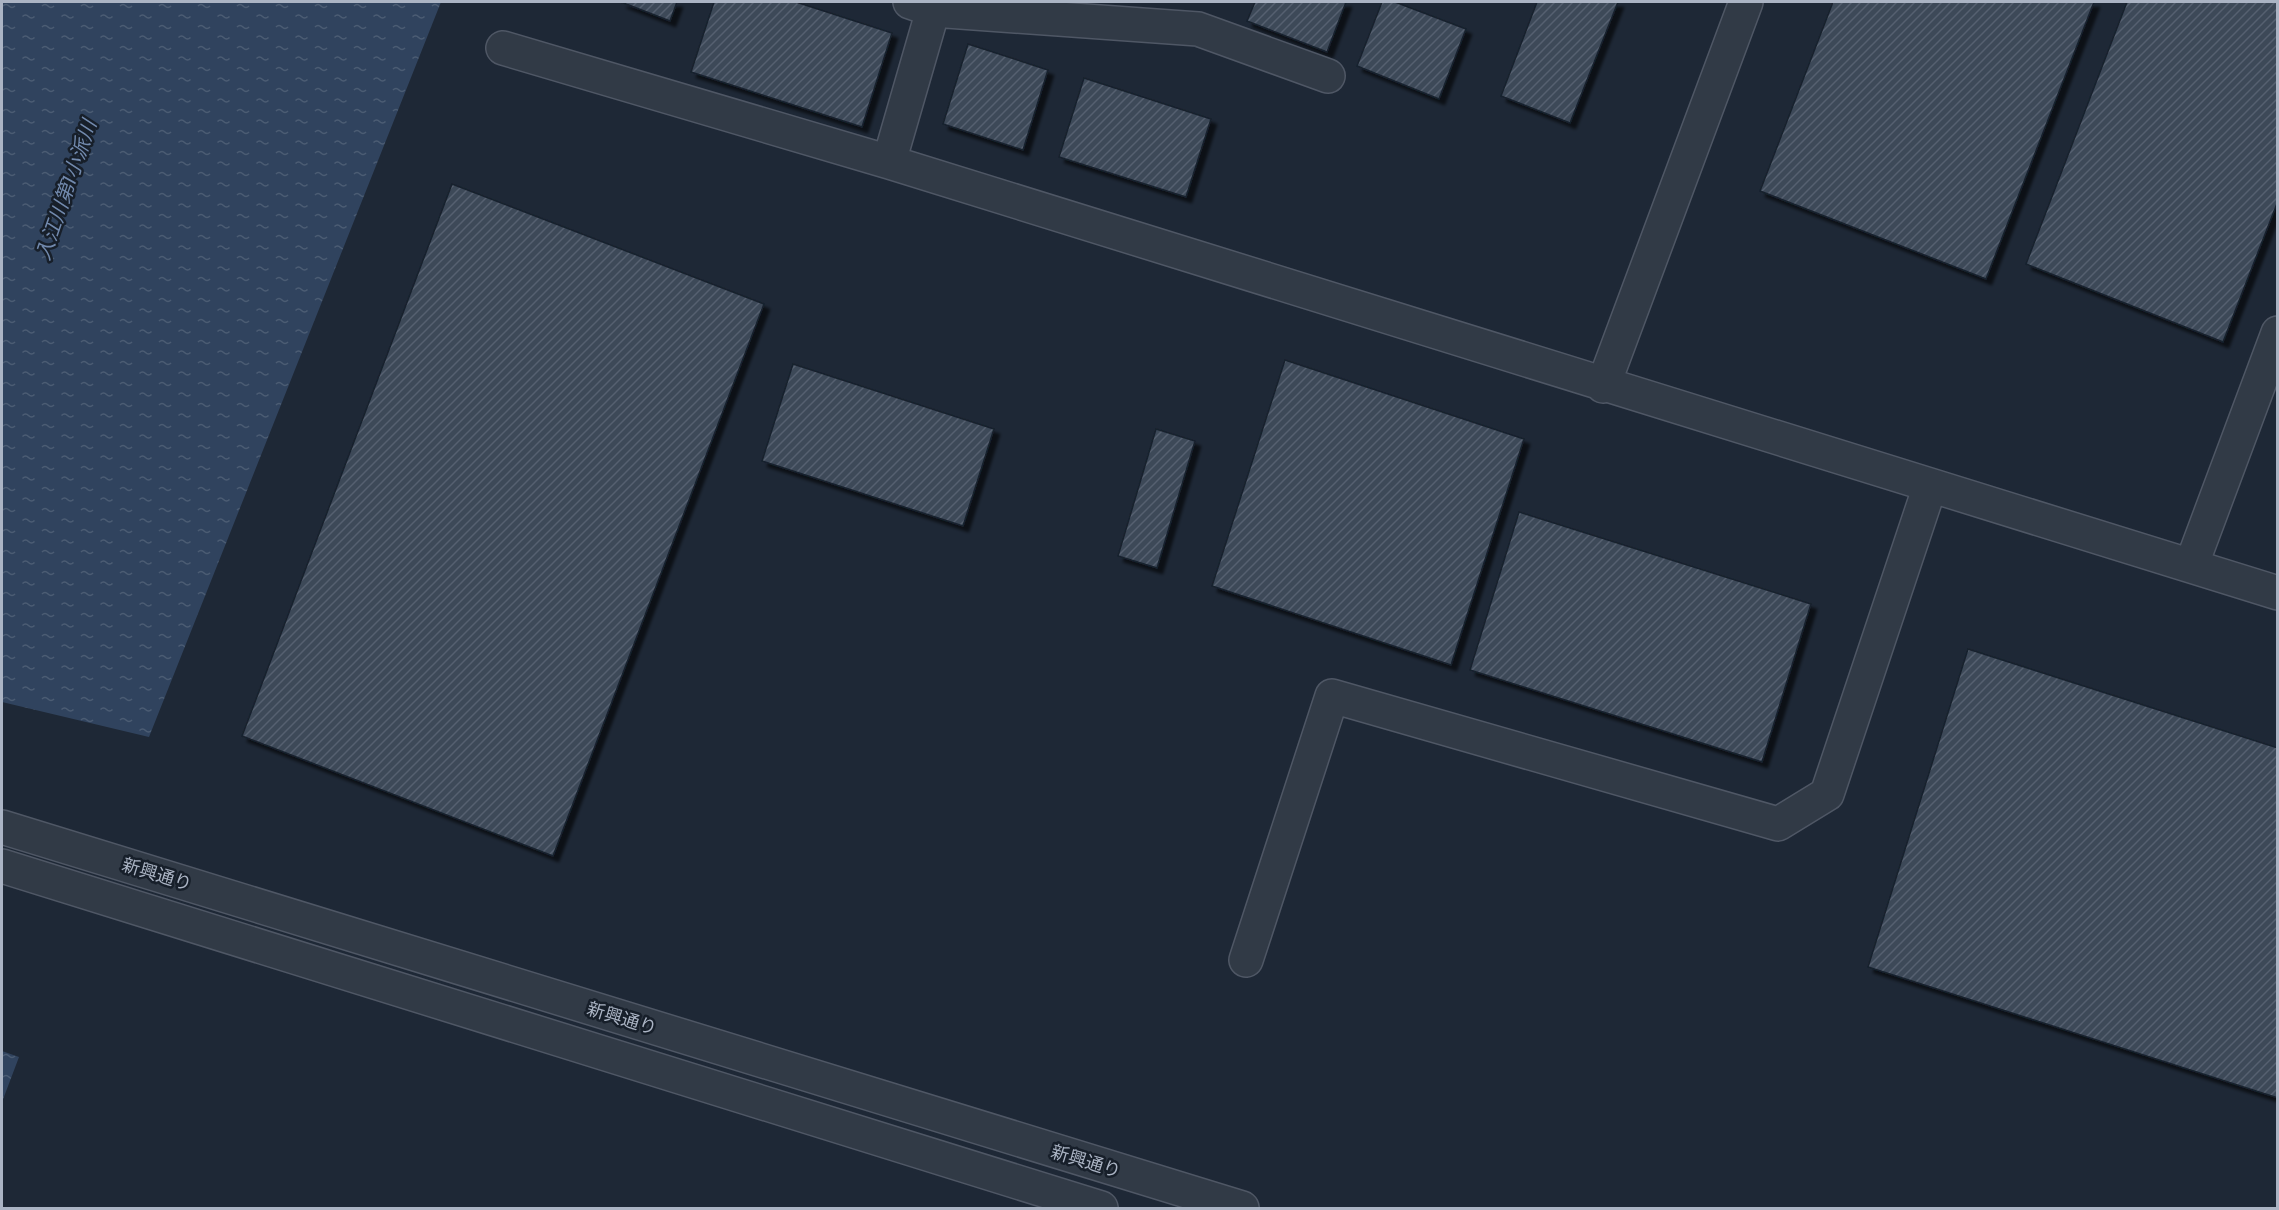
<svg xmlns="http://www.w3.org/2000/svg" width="2279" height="1210" font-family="Poppins,'Noto Sans JP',sans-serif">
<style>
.water{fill:url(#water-ripples)}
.building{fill:url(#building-hatch);stroke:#19212d;stroke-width:1.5;filter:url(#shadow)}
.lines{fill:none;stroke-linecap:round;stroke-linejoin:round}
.minor-casing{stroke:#4f5765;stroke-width:36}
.minor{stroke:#313a46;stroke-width:33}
.labels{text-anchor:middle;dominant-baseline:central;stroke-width:5;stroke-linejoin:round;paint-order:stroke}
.street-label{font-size:18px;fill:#abb4c4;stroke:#171f2a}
.water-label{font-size:20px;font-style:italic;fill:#728aae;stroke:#171f2a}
</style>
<defs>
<pattern id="water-ripples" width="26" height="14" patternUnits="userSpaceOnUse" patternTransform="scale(1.5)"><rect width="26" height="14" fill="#30435e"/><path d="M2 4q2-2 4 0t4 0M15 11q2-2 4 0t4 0" fill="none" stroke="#4b5c73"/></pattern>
<pattern id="building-hatch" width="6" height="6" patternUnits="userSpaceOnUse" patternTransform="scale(1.5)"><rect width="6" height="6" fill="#3c4859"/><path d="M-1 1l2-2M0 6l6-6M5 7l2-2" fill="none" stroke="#56606f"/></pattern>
<filter id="shadow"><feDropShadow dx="5.5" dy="5.5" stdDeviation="1.5" flood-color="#0009"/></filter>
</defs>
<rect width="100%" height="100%" fill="#1e2836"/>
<path class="water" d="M2 2H441L149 737 2 702Z
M2 1051 19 1057 2 1102Z"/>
<path class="building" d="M621 2H677L670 21Z
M714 2H796L892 33 862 127 691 72Z
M1255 2H1346L1327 52 1247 21Z
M1382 2H1395L1466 29 1439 99 1357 66Z
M1537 2H1618L1570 123 1501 96Z
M1833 2H2094L1986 279 1760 191Z
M2127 2H2278V201L2223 342 2026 264Z
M968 44 1048 70 1023 150 943 124Z
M1084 78 1211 119 1186 197 1059 157Z
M452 184 764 304 553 856 242 736Z
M1285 360 1524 439 1451 665 1212 586Z
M793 364 994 429 963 526 762 461Z
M1156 429 1195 441 1157 568 1118 556Z
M1519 512 1811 604 1762 762 1470 670Z
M1968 649 2278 748V1098L1868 967Z"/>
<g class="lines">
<defs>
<path id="minor" d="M910 2 933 10 1198 29 1328 76
M503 48 889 162 2278 593
M889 162 933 10 931 2
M1603 386 1746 2
M2191 566 2278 333
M2 827 1242 1208
M2 866 1101 1208
M1246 960 1332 696 1778 824 1827 794 1930 486"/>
</defs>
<use href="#minor" class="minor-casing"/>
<use href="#minor" class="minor"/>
</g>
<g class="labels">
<g class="street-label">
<text transform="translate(157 874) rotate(17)">新興通り</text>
<text transform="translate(622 1018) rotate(17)">新興通り</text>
<text transform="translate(1086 1161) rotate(17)">新興通り</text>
</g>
<g class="water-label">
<text transform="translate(66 190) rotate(-71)">入江川第1小派川</text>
</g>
</g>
<rect width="2279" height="1210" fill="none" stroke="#abb4c4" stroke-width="6"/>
</svg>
